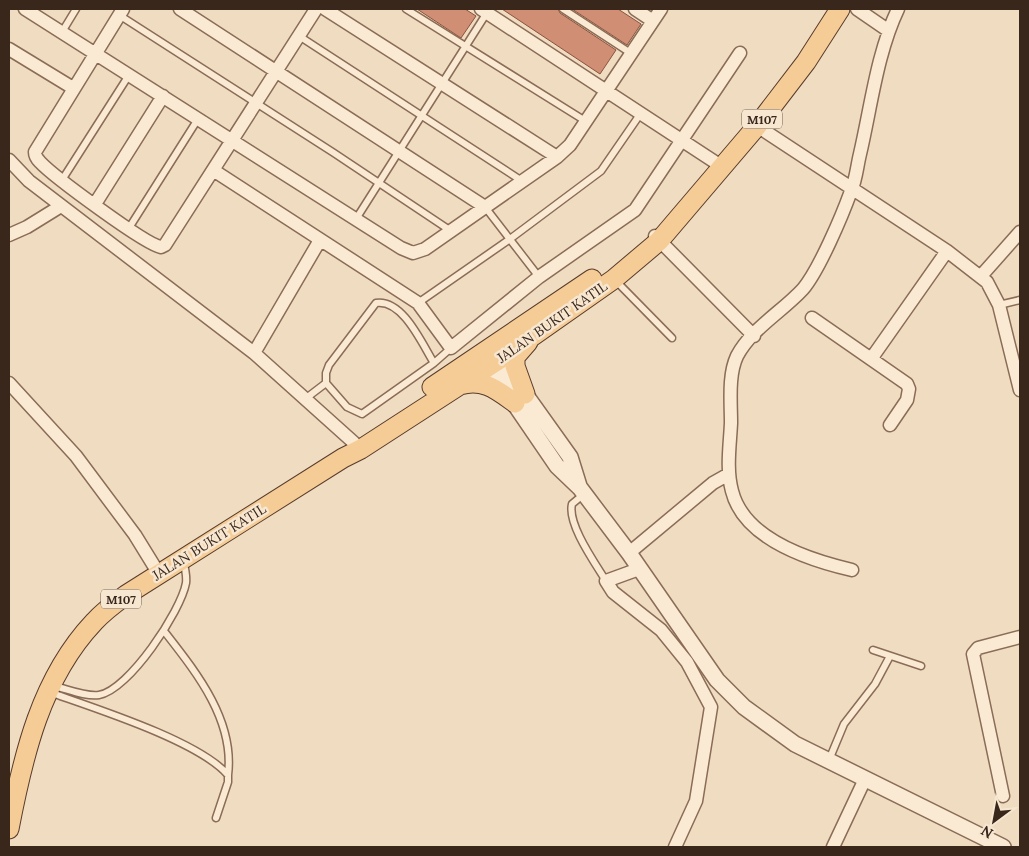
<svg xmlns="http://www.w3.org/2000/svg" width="1029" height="856" font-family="Lora,serif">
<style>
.building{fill:#d08f74;stroke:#8b523c}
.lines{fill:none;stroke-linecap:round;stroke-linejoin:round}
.service-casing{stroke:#8a6c57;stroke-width:9}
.minor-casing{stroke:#8a6c57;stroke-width:15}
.tertiary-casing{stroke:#8a6c57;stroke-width:18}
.primary-casing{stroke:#583b2c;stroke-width:21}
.service{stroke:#faead4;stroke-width:6}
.minor{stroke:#faead4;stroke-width:12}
.tertiary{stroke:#faead4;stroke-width:15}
.primary{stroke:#f5cc96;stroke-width:19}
.labels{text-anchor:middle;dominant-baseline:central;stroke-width:5;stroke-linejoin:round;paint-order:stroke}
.shield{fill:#f7e7d0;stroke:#726152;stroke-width:1}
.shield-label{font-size:12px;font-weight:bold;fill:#39271c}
.street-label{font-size:14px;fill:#39271c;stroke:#f7e7d0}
</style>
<rect width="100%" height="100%" fill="#f0dcc0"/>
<path class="building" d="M417 9H465L476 16 461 38Z
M502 9H558L560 13 616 50 600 74Z
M572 9H618L641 24 627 45Z"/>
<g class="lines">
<defs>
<path id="service" d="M406 9 587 122
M563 9 632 54
M119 15 334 153 451 231
M62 32 76 9
M299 36 522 181
M62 180 129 75
M485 207 539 277
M356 219 488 11
M129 228 198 119
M615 280 672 338
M418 303 510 239 601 171 641 113
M999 305 1020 300
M434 363C422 344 403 299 376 303L329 365 326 373V383L347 407 362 414 434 363 451 348
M305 399 326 383
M584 494 572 504C567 524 595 563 606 581
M164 631C196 672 235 720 228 775
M873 650 921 666
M54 686C67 689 86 697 99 695 129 690 181 611 186 583 187 575 185 568 183 560
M49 692C94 708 199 741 228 775V782L216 818
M829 760 844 724 875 684 890 656"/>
<path id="minor" d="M25 9 401 248 413 253 425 249 557 157 570 145 661 9
M123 9 35 152C35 156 37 159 40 162 53 176 146 245 161 247L165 245 316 9
M180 9 485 207
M325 9 557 157
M481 9 721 166
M635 9 653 21
M857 9 889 31
M9 49 73 88
M757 126 947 251 987 282 999 305 1020 390
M9 160 29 181 254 353 361 449
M213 170 418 303 451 348 539 277 635 210 740 53
M95 204 163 96
M9 235 27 227 61 206
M655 236 754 336
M981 276 1020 232
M812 318 907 384 909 389 907 400 890 425
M254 353 320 240
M871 359 947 251
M9 383 76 456 135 535 159 574
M629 553 713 483 729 474
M639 569 606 581 613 592 661 630 687 662 711 707 696 801 675 847
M852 570C809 560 744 539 732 491 726 469 730 445 731 423 731 402 728 375 737 356 751 329 783 311 803 289 819 270 842 216 851 191 856 180 857 166 860 154 871 107 877 53 898 9
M1003 796 973 654 978 648 1020 637
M833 847 865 779"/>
<path id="tertiary" d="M500 359 570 457 579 486
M488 365 557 466 580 488 629 553 717 680 744 707 795 744 1003 847"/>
<path id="primary" d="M460 385C483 378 497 390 515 403
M432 387 592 279
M525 394 515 366V357L528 342
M9 829C23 756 41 678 94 622 103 612 115 603 126 595L343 458 361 449 500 359 614 279 659 241 757 126 806 62 840 9"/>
</defs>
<use href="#service" class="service-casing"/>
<use href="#minor" class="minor-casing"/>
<use href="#tertiary" class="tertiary-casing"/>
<use href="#primary" class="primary-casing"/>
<use href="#service" class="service"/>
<use href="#minor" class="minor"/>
<use href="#tertiary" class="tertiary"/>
<use href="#primary" class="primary"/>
</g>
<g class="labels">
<g class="shield">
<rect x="742" y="109.5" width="40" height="19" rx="4"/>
<rect x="101" y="589.5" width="40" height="19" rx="4"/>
</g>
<g class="shield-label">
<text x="762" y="119">M107</text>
<text x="121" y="599">M107</text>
</g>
<g class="street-label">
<text transform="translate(552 322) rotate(-35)">JALAN BUKIT KATIL</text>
<text transform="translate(209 542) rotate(-32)">JALAN BUKIT KATIL</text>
</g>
</g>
<rect width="1029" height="856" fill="none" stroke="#39271c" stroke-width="20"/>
<g transform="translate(994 821) rotate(212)" stroke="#f7e7d0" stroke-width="4" paint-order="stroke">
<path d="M0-4L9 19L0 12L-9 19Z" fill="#39271c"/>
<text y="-8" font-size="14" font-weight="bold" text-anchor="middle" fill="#39271c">N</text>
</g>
</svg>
